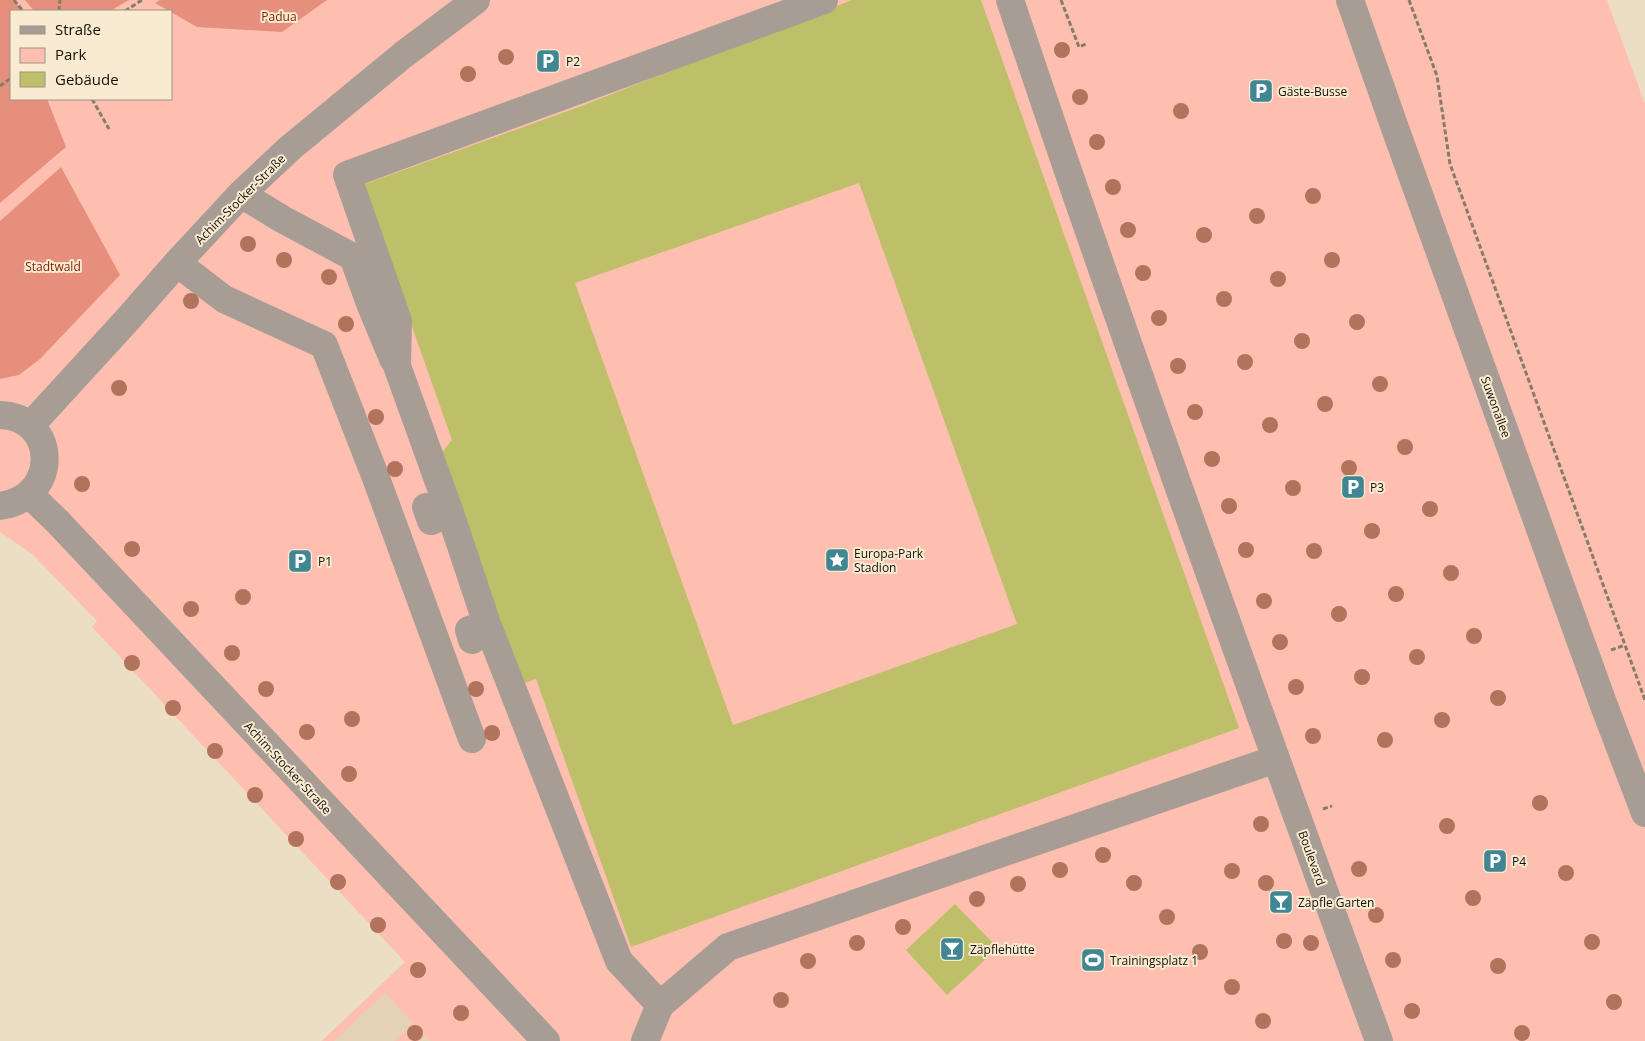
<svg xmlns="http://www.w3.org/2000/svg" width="1645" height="1041" font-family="'Open Sans',sans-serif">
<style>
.built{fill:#e3d2b3}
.green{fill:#ffbfb0;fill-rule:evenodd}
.forest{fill:#e68f7c}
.building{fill:#bdc069;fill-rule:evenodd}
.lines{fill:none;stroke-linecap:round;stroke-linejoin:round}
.path{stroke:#857c6a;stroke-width:3;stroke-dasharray:5 2.5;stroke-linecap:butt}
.minor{stroke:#a79d95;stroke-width:28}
.tree{fill:#b1735b}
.labels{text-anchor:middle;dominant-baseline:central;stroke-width:4;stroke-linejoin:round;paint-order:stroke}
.park-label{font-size:12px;fill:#811c05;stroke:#f8ebd1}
.poi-label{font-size:12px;fill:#151108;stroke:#f8ebd1;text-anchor:start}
.street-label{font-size:12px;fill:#151108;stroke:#f8ebd1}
</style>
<rect width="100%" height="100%" fill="#ebdec4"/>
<path class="built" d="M405 962 482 1041H322Z"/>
<path class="green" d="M0 0H1607L1645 104V1041H431L425 1036 420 1041H395L413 1023 385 993 334 1041H322L405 962 92 627 97 621 32 554 0 532V379L19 375 61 167 0 221ZM11 11H171V99H11Z"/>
<path class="forest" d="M0 0H14L23 11H11V99H47L66 147 0 203Z
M25 0H129L110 11H34Z
M160 0H327L282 32 197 27 155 3Z
M61 167 120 275 40 359 19 375 0 379V221Z"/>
<path class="building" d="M852 0H981L1239 728 631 947 536 679 520 685 440 455 452 440 362 185 576 108ZM859 183 1017 624 733 725 575 283Z
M955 904 998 948 947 995 906 950Z"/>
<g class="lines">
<path class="path" d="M14 0 23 11
M1061 0 1079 47 1086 44
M1409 0 1437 76 1450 164 1645 700
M59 11 60 0
M125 11 142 0
M0 86 11 78
M92 99 109 129
M1611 650 1625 645
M1323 809 1332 806"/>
<path class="minor" d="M1010 0C1127 349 1252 695 1379 1041
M1350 0 1396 131 1603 703 1645 813
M241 194 282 219 353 257 371 306 393 359
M177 263 224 299 324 345 376 478 472 739
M0 415C57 416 62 497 0 506
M30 426 128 319 177 263 241 194 290 148 403 55 476 0
M29 494 58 522 546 1041
M426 507 431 521 450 513
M472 640 469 630 487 624
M660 1005 619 961 487 624 450 513 397 366 398 321 347 175 824 0
M645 1041 660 1005 728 947 1276 759"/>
</g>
<g class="tree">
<circle cx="1062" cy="50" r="8"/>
<circle cx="506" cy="57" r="8"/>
<circle cx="468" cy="74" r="8"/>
<circle cx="1080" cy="97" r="8"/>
<circle cx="1181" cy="111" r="8"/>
<circle cx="1097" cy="142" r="8"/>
<circle cx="1113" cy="187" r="8"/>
<circle cx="1313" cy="196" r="8"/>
<circle cx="1257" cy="216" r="8"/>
<circle cx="1128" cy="230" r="8"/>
<circle cx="1204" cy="235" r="8"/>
<circle cx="248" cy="244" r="8"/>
<circle cx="284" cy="260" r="8"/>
<circle cx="1332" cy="260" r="8"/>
<circle cx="1143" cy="273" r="8"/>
<circle cx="329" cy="277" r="8"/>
<circle cx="1278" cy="279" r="8"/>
<circle cx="1224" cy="299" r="8"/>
<circle cx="191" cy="301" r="8"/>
<circle cx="1159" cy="318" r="8"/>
<circle cx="1357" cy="322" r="8"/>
<circle cx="346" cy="324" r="8"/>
<circle cx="1302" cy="341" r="8"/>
<circle cx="1245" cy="362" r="8"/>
<circle cx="1178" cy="366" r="8"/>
<circle cx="1380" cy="384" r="8"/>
<circle cx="119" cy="388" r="8"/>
<circle cx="1325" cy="404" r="8"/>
<circle cx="1195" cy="412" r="8"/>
<circle cx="376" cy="417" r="8"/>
<circle cx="1270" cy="425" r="8"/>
<circle cx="1405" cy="447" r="8"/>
<circle cx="1212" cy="459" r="8"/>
<circle cx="1349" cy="468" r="8"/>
<circle cx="395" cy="469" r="8"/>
<circle cx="82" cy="484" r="8"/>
<circle cx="1293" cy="488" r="8"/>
<circle cx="1229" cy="506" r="8"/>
<circle cx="1430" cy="509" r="8"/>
<circle cx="1372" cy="531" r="8"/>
<circle cx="132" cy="549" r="8"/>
<circle cx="1246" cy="550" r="8"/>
<circle cx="1314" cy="551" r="8"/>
<circle cx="1451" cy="573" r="8"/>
<circle cx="1396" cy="594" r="8"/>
<circle cx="243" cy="597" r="8"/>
<circle cx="1264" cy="601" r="8"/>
<circle cx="191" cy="609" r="8"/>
<circle cx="1339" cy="614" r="8"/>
<circle cx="1474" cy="636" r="8"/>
<circle cx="1280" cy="642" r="8"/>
<circle cx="232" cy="653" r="8"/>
<circle cx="1417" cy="657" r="8"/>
<circle cx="132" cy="663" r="8"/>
<circle cx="1362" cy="677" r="8"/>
<circle cx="1296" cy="687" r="8"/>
<circle cx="266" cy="689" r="8"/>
<circle cx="476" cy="689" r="8"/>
<circle cx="1498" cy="698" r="8"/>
<circle cx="173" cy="708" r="8"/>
<circle cx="352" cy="719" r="8"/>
<circle cx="1442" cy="720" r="8"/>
<circle cx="307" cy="732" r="8"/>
<circle cx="492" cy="733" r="8"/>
<circle cx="1313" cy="736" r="8"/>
<circle cx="1385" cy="740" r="8"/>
<circle cx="215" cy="751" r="8"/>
<circle cx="349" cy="774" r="8"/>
<circle cx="255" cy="795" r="8"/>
<circle cx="1540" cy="803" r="8"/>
<circle cx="1261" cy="824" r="8"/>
<circle cx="1447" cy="826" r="8"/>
<circle cx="296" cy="839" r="8"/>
<circle cx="1103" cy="855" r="8"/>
<circle cx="1359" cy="869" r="8"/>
<circle cx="1060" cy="870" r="8"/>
<circle cx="1232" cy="871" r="8"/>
<circle cx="1566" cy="873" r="8"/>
<circle cx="338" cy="882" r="8"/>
<circle cx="1134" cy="883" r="8"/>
<circle cx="1266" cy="883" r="8"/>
<circle cx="1018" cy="884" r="8"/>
<circle cx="1473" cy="898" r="8"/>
<circle cx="977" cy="899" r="8"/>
<circle cx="1376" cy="915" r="8"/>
<circle cx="1167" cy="917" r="8"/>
<circle cx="378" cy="925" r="8"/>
<circle cx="903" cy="927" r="8"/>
<circle cx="1284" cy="941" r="8"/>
<circle cx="1592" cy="942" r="8"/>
<circle cx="857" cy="943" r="8"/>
<circle cx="1311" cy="943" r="8"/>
<circle cx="1200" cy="952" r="8"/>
<circle cx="1393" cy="960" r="8"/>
<circle cx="808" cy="961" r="8"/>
<circle cx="1498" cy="966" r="8"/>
<circle cx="418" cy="970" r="8"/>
<circle cx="1232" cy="987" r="8"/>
<circle cx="781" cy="1000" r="8"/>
<circle cx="1614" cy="1002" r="8"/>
<circle cx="1412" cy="1011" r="8"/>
<circle cx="461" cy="1013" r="8"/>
<circle cx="1263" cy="1021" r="8"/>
<circle cx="415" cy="1033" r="8"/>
<circle cx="1522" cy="1033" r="8"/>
</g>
<defs>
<symbol id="parking-square" viewBox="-11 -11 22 22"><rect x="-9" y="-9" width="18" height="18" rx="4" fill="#418693" stroke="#f8ebd1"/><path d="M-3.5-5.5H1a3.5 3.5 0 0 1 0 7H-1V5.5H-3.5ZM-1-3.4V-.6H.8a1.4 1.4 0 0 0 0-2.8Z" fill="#fff"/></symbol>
<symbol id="sight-square" viewBox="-11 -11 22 22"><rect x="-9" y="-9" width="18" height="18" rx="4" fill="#418693" stroke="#f8ebd1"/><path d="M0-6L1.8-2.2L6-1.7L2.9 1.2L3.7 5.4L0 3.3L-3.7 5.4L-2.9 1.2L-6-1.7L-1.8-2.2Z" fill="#fff"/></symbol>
<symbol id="bar-square" viewBox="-11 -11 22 22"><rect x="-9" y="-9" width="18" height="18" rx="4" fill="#418693" stroke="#f8ebd1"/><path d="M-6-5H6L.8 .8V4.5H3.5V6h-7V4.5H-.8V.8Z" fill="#fff"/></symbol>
<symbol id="stadium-square" viewBox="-11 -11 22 22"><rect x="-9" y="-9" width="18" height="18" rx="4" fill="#418693" stroke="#f8ebd1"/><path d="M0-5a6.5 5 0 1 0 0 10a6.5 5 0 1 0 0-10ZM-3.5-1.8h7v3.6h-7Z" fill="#fff"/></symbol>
</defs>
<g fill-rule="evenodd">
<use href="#parking-square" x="534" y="47" width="28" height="28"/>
<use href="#parking-square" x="1247" y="77" width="28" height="28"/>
<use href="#parking-square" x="1339" y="473" width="28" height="28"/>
<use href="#sight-square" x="823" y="546" width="28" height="28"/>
<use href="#parking-square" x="286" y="547" width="28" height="28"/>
<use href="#parking-square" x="1481" y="847" width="28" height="28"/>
<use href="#bar-square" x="1267" y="888" width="28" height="28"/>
<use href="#bar-square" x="938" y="935" width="28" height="28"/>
<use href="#stadium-square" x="1079" y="946" width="28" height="28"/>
</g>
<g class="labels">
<g class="park-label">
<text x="279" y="16">Padua</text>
<text x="53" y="266">Stadtwald</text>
</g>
<g class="poi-label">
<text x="566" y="61">P2</text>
<text x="1278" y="91">Gäste-Busse</text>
<text x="1370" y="487">P3</text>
<text x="854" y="553">Europa-Park<tspan x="854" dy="14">Stadion</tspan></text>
<text x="318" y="561">P1</text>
<text x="1512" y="861">P4</text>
<text x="1298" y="902">Zäpfle Garten</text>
<text x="970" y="949">Zäpflehütte</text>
<text x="1110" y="960">Trainingsplatz 1</text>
</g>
<g class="street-label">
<text transform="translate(240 199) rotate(-45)">Achim-Stocker-Straße</text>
<text transform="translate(1496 407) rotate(70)">Suwonallee</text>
<text transform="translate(288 768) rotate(47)">Achim-Stocker-Straße</text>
<text transform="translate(1312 858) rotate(70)">Boulevard</text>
</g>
</g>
<rect x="10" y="10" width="162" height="90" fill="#f8ebd1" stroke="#9d9481"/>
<rect x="20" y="26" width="25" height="8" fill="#a79d95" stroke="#9d9481"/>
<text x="55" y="35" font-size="15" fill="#151108">Straße</text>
<rect x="20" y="48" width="25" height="15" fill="#ffbfb0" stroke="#9d9481"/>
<text x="55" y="60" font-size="15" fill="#151108">Park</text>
<rect x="20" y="72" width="25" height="15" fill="#bdc069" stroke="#9d9481"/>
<text x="55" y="85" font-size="15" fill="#151108">Gebäude</text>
</svg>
